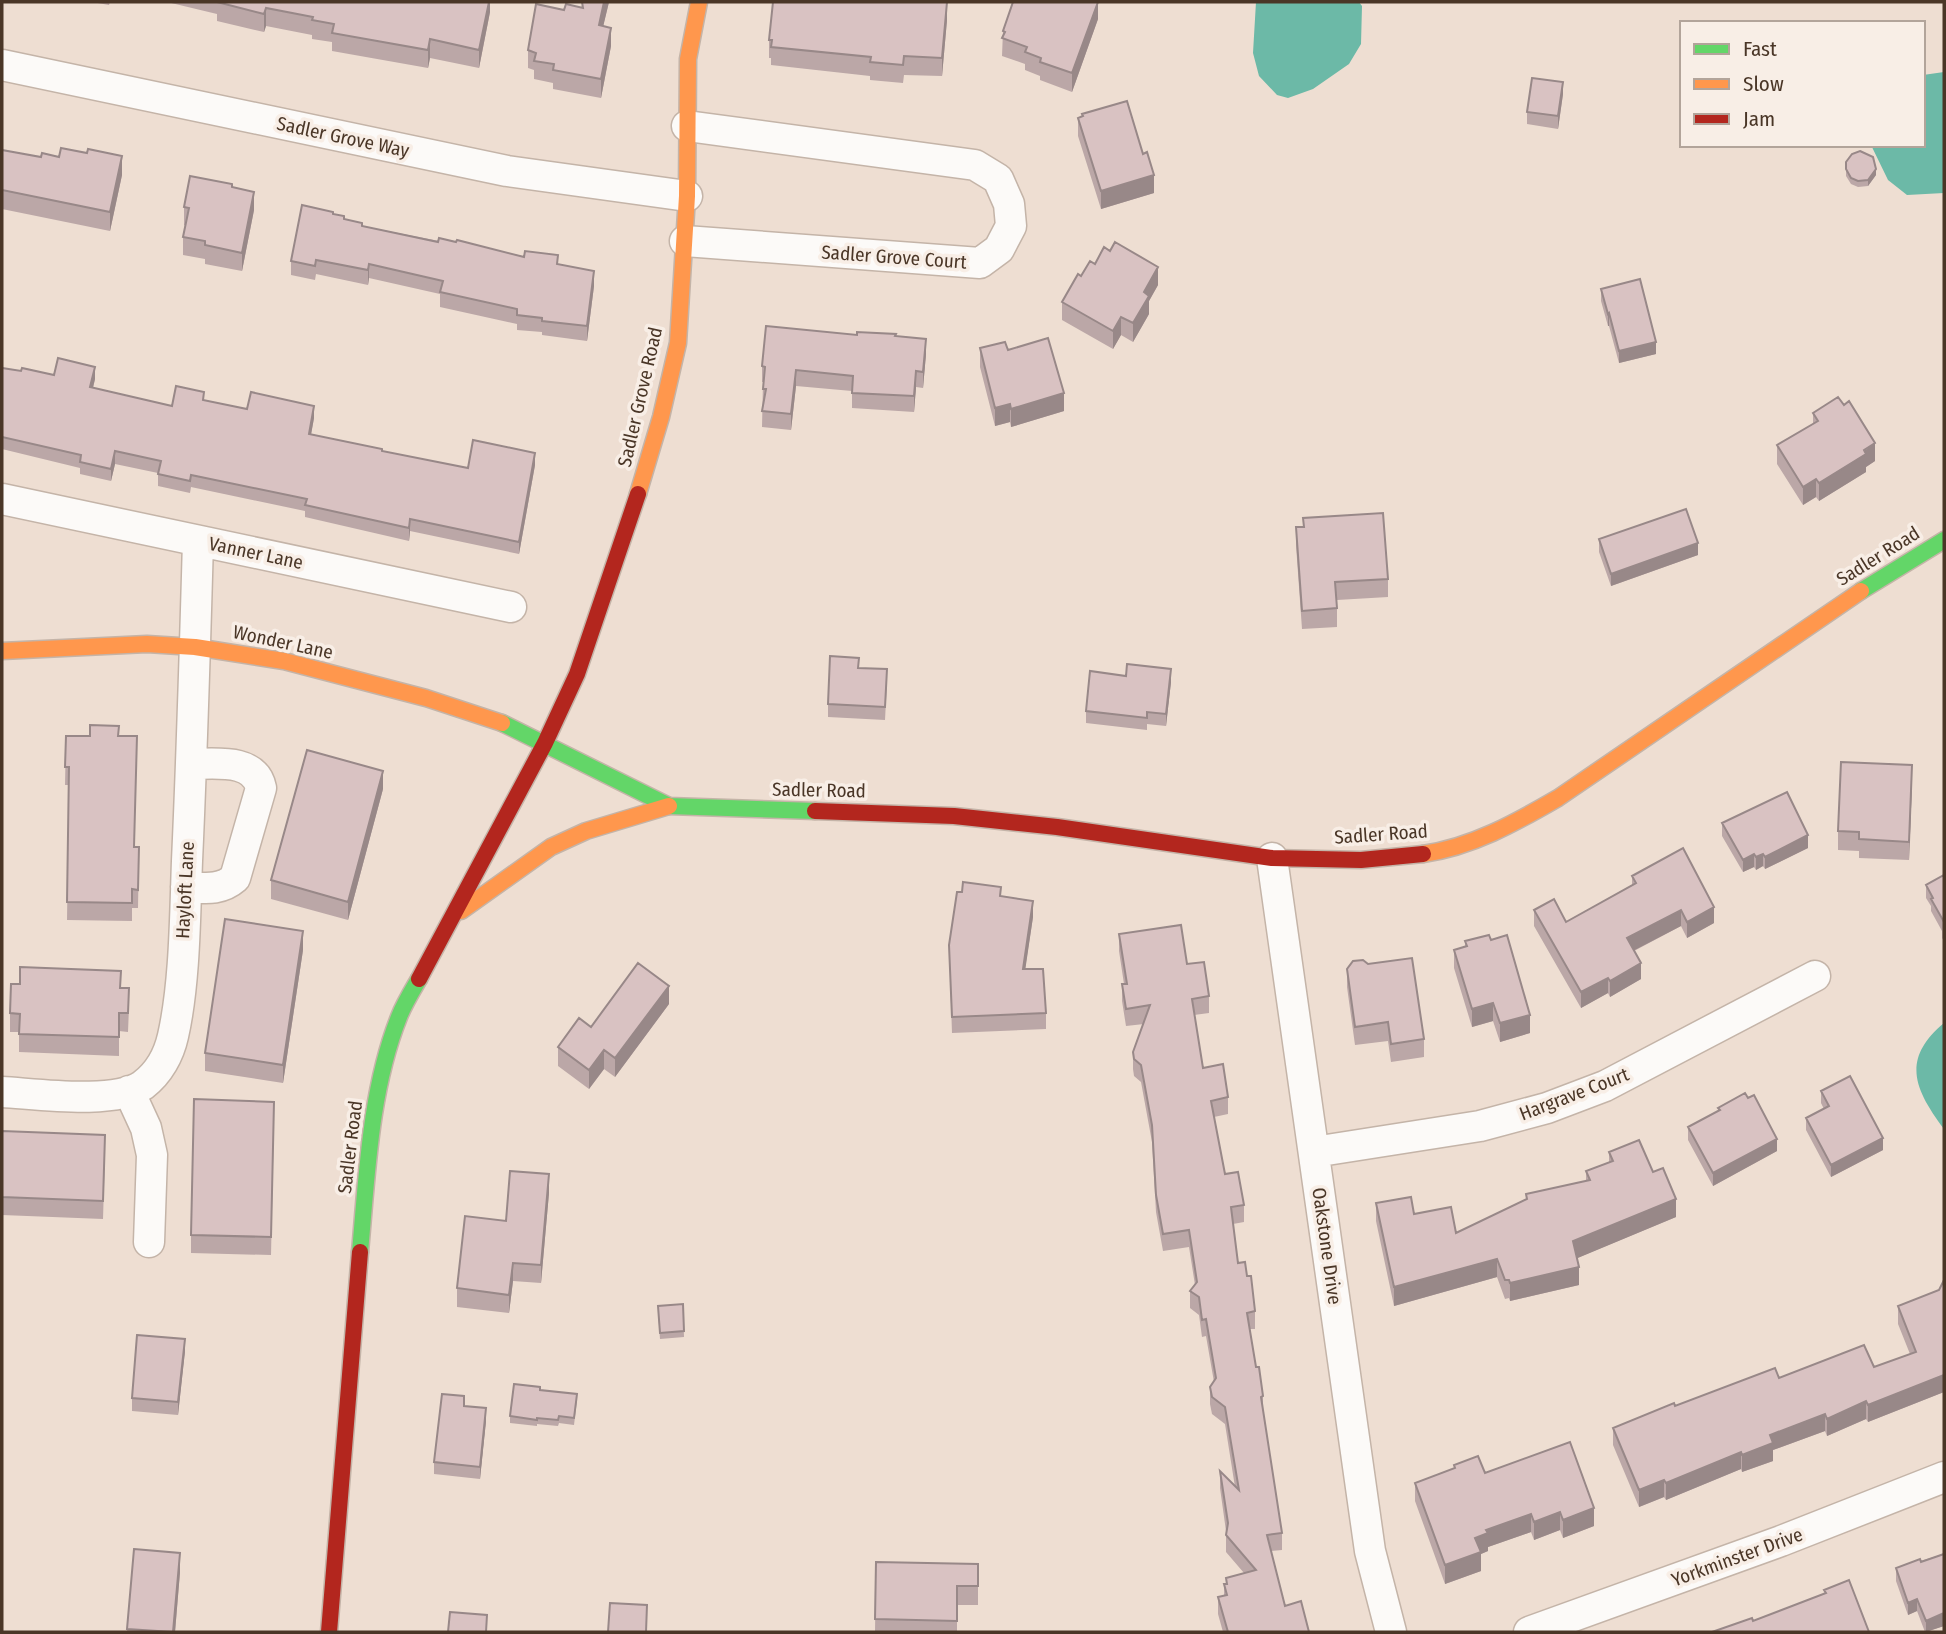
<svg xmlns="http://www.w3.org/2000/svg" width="1946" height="1634" font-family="'Fira Sans Condensed',sans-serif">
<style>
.water{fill:#6cb9a7}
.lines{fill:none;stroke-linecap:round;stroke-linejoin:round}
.street-casing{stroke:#c4b4a8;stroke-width:33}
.fast-casing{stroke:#c4b4a8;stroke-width:19}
.slow-casing{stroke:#c4b4a8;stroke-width:19}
.jam-casing{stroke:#c4b4a8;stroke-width:19}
.street{stroke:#fcfaf8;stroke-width:30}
.fast{stroke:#63d668;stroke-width:16}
.slow{stroke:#ff974d;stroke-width:16}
.jam{stroke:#b3261e;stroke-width:16}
.wall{fill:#bba7a7}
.shaded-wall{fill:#988888}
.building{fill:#d9c2c2;stroke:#988888;stroke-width:2}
.labels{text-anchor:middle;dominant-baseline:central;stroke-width:7;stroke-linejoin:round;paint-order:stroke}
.street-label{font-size:19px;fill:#4a3627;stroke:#f8eee6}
</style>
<rect width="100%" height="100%" fill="#eeded2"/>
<path class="water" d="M1256 2H1359L1362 6 1361 44 1349 64 1313 89 1288 98 1277 95 1259 76 1253 53Z
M1944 72V193L1907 195 1888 180 1871 145H1923V75Z
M1944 1023V1129C1914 1089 1901 1059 1944 1023Z"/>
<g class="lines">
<defs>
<path id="street" d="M2 65 507 171 687 196
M685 241 980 263 999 249 1011 226 1009 204 998 179 975 165 687 126
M2 499 511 607
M1272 858 1370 1551 1391 1632
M186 887C205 888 220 891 235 878L261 788C255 758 215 764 191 764
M129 1091 146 1128 152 1155 149 1242
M2 1092C38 1094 114 1105 143 1085 159 1073 169 1054 173 1036 185 983 185 915 187 861 192 754 195 648 198 541
M1314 1152 1480 1126 1547 1108 1605 1086 1815 976
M1529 1632 1781 1541 1944 1477"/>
<path id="fast" d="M1861 591 1944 540
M502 723 669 806 815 811
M360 1252C367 1175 370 1090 399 1017 404 1004 412 991 419 979"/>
<path id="slow" d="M638 494 661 417 678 343 687 196 688 59 699 2
M2 651 147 644 195 647 284 661 426 698 502 723
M1423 854C1472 847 1515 823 1558 798L1861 591
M461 911 551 847 586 831 669 806"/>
<path id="jam" d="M815 811 954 816 1057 827 1272 858 1361 860 1423 854
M419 979 545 743 577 674 638 494
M329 1632 360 1252"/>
</defs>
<use href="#street" class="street-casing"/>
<use href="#fast" class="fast-casing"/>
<use href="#slow" class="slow-casing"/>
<use href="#jam" class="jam-casing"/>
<use href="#street" class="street"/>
<use href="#fast" class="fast"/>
<use href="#slow" class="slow"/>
<use href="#jam" class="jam"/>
</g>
<path class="wall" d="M92 2H110L109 5Z
M167 2H490V12L479 68 430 58 428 68 332 51V42L312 39V35L266 26 264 32 217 21V14Z
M582 2H609L603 26 611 46 601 98 553 89V83L534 79V70L528 68V50L564 10 582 8Z
M1098 19 1072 92 1040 80V76L1025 70V64L1002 56 1003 31Z
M947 20 942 76 904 75 903 83 870 80V76L771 65V58H769V40Z
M1563 94 1558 129 1527 124V112Z
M1082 114 1154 193 1101 209 1078 136V118L1082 117Z
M2 150 122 175 110 231 2 209Z
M1846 169 1876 175 1868 186 1858 187 1851 184 1846 176Z
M232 187 254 210 242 271 205 264V259L183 255V237L186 226 184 225V207Z
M333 214 362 226 558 264 594 286 587 341 542 335V332L517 330V324L440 307V294L369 278 368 285 316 274 315 280 291 275V261Z
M1095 264 1158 285 1149 301V314L1133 342 1121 335 1113 349 1062 320V302L1081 276Z
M1601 289 1656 354 1619 363 1609 326H1608L1601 301Z
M857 335 895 336 926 354 923 388 916 387 914 412 852 408V391L796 386 791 430 762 427 763 382H762V366Z
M980 348 1008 350 1064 411 1011 427 1010 422 995 426 980 367Z
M2 368 54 375 95 379 93 388 172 406 204 400 247 409 314 418 311 434 382 451 468 468 535 465 519 554 410 531 409 541 305 517V511L191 487 190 493 158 486V473L115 464 111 481 80 474V468L2 449Z
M1813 413 1875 461 1866 467V472L1819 501 1816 497 1803 505 1777 464V445L1813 424Z
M1296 527H1303L1388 579V597L1337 600V627L1302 629 1296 545Z
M1599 539 1698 555 1611 586 1599 552Z
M859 668 887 682 885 720 828 717V704Z
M1126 676 1171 682 1166 726 1147 724V730L1086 723V711Z
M66 736H119L134 847H139L138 908H132V921L67 920 69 785H65Z
M1912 783 1909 860 1859 858V851L1838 850V831Z
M383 789 348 920 271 899V880Z
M1722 823 1808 848 1765 869 1763 866 1756 870 1754 867 1743 872 1722 836Z
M1944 875V941L1942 938V931L1931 911V906L1926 898V885Z
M1632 876 1714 923 1687 938 1681 926 1634 951 1641 979 1610 997 1608 993 1581 1008 1534 926V910L1566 922 1632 885Z
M1001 896 1033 917 1025 969 1046 1013V1029L952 1033 949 945Z
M1119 934 1187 964 1209 996V1013L1194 1015 1203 1068 1228 1097V1114L1214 1117 1225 1174 1244 1205V1222L1233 1224 1238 1263 1247 1276 1255 1311V1329H1250L1256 1367 1263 1396V1410L1282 1533V1550L1271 1551 1285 1606 1309 1632H1223L1218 1614V1597L1224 1596V1584H1226V1578L1244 1573 1226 1552V1531L1220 1488V1471L1235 1487 1225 1424 1212 1414 1210 1404V1387L1214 1382 1206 1336 1202 1337 1199 1315 1190 1308V1291L1195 1285 1189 1247 1163 1251 1156 1212 1152 1142 1141 1082 1134 1076 1133 1069V1052L1144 1024 1126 1026 1122 1001V984H1124L1119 951Z
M1465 941 1530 1033 1500 1042 1493 1021 1472 1027 1454 968V950L1465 947Z
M303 950 283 1083 205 1071V1053Z
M1347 969 1424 1039V1057L1391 1062 1388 1041 1355 1045 1347 987Z
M121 988 129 1007 128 1032 119 1031V1056L19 1052V1032H10V1013Z
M669 1004 615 1077 604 1069 589 1089 558 1066V1047L591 1027Z
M1821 1091 1883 1150 1831 1177 1806 1130V1118L1824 1109 1821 1103Z
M1718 1108 1777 1151 1713 1186 1688 1140V1127L1718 1111Z
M274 1120 271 1255 191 1253V1235Z
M2 1131 105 1154 103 1219 2 1215Z
M1609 1152 1653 1172 1676 1217 1577 1258 1579 1285 1510 1301 1509 1298 1505 1299 1497 1277 1394 1306 1376 1221V1203L1414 1214 1456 1233 1526 1199V1194L1586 1181V1171L1609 1162Z
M549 1193 541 1283 513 1281 509 1313 457 1307V1288L506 1221Z
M1944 1280V1392L1868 1422 1866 1419 1827 1436 1825 1431 1773 1450V1461L1742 1472 1741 1469 1666 1500 1664 1497 1639 1507 1613 1445V1428L1675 1406 1779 1378 1874 1367 1910 1354 1898 1324V1306L1939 1290Z
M683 1304 684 1337 660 1339 658 1312Z
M185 1351 178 1415 132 1411V1398Z
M540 1390 577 1400 574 1425 559 1423 558 1426 537 1424V1426L510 1423V1416Z
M464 1406 486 1421 480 1479 434 1474V1462Z
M1454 1465 1485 1473 1594 1526 1563 1538 1560 1530 1534 1540 1531 1532 1488 1547V1551L1481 1554V1571L1445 1584 1415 1501V1483L1454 1468Z
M134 1549 180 1572 175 1632H127Z
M1944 1554V1626L1925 1632 1917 1611 1908 1615 1896 1581V1568Z
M876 1562 978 1564V1605H957V1632H875Z"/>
<path class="shaded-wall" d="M489 2H490V12L479 68V50Z
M604 2H609L599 44V25Z
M947 2V20L942 76V58Z
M1098 2V19L1072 92V73Z
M266 8V26L264 32V14Z
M611 28V46L601 98V79Z
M430 39V58L428 68V50Z
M1563 82V94L1558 129V116Z
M122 156V175L110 231V212Z
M1876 169V175L1868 186V180Z
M1154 175V193L1101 209V191Z
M254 192V210L242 271V253Z
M369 264V278L368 285V270Z
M1158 267V285L1149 301V314L1133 342V323L1144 292Z
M594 271V286L587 341V326Z
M1609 313V326H1608V314Z
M1121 317V335L1113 349V331Z
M926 339V354L923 388V372Z
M1656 342V354L1619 363V351Z
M95 367V379L90 399V387Z
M796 370V386L791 430V414Z
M916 371V387L914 412V396Z
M1064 393V411L1011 427V409Z
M1010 404V422L995 426V408Z
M314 406V418L309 446V434Z
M1875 443V461L1866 467V472L1819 501V483Z
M115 451V464L111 481V469Z
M535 453V465L519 554V542Z
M1816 479V497L1803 505V487Z
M410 519V531L409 541V528Z
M1698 543V555L1611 586V574Z
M1171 669V682L1166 726V714Z
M1912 765V783L1909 860V842Z
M383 771V789L348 920V902Z
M1808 835V848L1765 869V857Z
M1754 854V867L1743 872V860Z
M1763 854V866L1756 870V857Z
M1033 901V917L1023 985V969Z
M1714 907V923L1687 938V922Z
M1681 910V926L1627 954V938Z
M303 931V950L283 1083V1065Z
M1641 963V979L1610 997V981Z
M1608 978V993L1581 1008V992Z
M669 986V1004L615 1077V1058Z
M1493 1003V1021L1472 1027V1009Z
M1530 1015V1033L1500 1042V1023Z
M604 1050V1069L589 1089V1070Z
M1883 1138V1150L1831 1177V1165Z
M1777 1139V1151L1713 1186V1173Z
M549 1174V1193L541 1283V1265Z
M1676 1199V1217L1573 1260V1241Z
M1497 1259V1277L1394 1306V1287Z
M513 1263V1281L509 1313V1295Z
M1579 1267V1285L1510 1301V1283Z
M185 1339V1351L178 1415V1402Z
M1944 1375V1392L1868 1422V1405Z
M1866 1401V1419L1827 1436V1419Z
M486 1408V1421L480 1479V1467Z
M1825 1414V1431L1773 1450V1461L1742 1472V1455L1770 1435Z
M1741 1452V1469L1666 1500V1483Z
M1664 1480V1497L1639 1507V1490Z
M1594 1508V1526L1563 1538V1520Z
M1560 1512V1530L1534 1540V1522Z
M1531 1514V1532L1488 1547V1551L1481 1554V1571L1445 1584V1565L1475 1538 1486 1530Z
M180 1553V1572L175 1632H173Z
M1917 1599V1611L1908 1615V1603Z
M1944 1613V1626L1926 1632V1621Z"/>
<path class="building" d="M217 2H489L479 50 430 39 428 50 332 33 334 24 312 20 313 17 266 8 264 14Z
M582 2H604L599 25 611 28 601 79 553 70 554 64 534 61 536 53 528 50 536 4 564 10 566 4 583 8Z
M773 2H947L942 58 904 56 903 65 870 62 871 57 771 47 772 40H769Z
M1013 2H1098L1072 73 1040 62 1041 58 1025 52 1027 47 1002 38 1005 32 1003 31Z
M1532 78 1563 82 1558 116 1527 112Z
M1127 101 1143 154 1147 152 1154 175 1101 191 1078 118 1083 116 1082 114Z
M61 148 87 153 88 149 122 156 110 212 2 190V150L41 157 42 153 59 157Z
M1860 151 1873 157 1876 169 1868 180 1858 181 1851 178 1846 169V162L1852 154Z
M190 176 232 184V187L254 192 242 253 205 245V241L183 237 189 208 184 207Z
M302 205 333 212V214L344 216V219L362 223V226L438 242 439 238 456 242 457 240 524 257 525 251 558 255 557 264 594 271 587 326 542 321V318L517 315V309L440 292 443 281 369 264 368 270 316 260 315 266 291 261Z
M1115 242 1158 267 1144 292 1149 296 1133 323 1121 317 1113 331 1062 302 1078 274 1081 276 1090 261 1095 264 1104 247 1110 251Z
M1640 279 1656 342 1619 351 1609 313 1608 314 1601 289Z
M766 326 857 335V332L896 334 895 336 926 339 923 372 916 371 914 396 852 393 853 376 796 370 791 414 762 411 766 389H763L765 367 762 366Z
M1048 338 1064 393 1011 409 1010 404 995 408 980 348 1005 342 1008 350Z
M58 358 95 367 90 387 172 406 176 386 204 392 203 400 247 409 251 392 314 406 309 434 382 449V451L468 468 473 440 535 453 519 542 410 519 409 528 305 505 307 499 191 475 190 481 158 474 161 461 115 451 111 469 80 462 81 455 2 437V368L21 371 22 368 54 375Z
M1838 397 1844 405 1849 401 1875 443 1864 450 1866 454 1819 483 1816 479 1803 487 1777 445 1818 421 1813 413Z
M1686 509 1698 543 1611 574 1599 539Z
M1383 513 1388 579 1335 582 1337 608 1302 611 1296 527H1304L1303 518Z
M830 656 859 658 858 668 887 669 885 707 828 704Z
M1127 664 1171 669 1166 714 1147 712V718L1086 711 1090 671 1126 676Z
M90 725 119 726 118 736H137L134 847H139L138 890 132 889V903L67 902 69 767H65L66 736H90Z
M307 750 383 771 348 902 271 880Z
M1841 762 1912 765 1909 842 1859 839V832L1838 831Z
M1787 792 1808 835 1765 857 1763 854 1756 857 1754 854 1743 860 1722 823Z
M1683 848 1714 907 1687 922 1681 910 1627 938 1641 963 1610 981 1608 978 1581 992 1534 910 1554 899 1566 922 1636 883 1632 876Z
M1944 875V922L1931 899 1933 898 1926 885Z
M963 882 1001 887 1000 896 1033 901 1023 969H1043L1046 1013 952 1017 949 945 957 892H962Z
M225 919 303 931 283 1065 205 1053Z
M1181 925 1187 964 1204 962 1209 996 1192 999 1203 1068 1223 1064 1228 1097 1211 1101 1225 1174 1238 1172 1244 1205 1231 1207 1238 1263 1245 1262 1247 1276H1251L1255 1311 1247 1313 1256 1367H1259L1263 1396 1261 1397 1282 1533 1267 1535 1285 1606 1301 1601 1309 1632H1228L1218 1597 1227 1595 1224 1584H1227L1226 1578 1256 1570 1226 1535 1228 1523 1220 1471 1239 1490 1225 1407 1212 1397 1210 1387 1216 1378 1206 1319 1202 1320 1199 1297 1190 1291 1197 1282 1189 1230 1163 1234 1156 1195 1152 1125 1141 1065 1134 1059 1133 1052 1150 1005 1126 1009 1122 984H1127L1119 934Z
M1489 935 1491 940 1507 935 1530 1015 1500 1023 1493 1003 1472 1009 1454 950 1467 946 1465 941Z
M1412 958 1424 1039 1391 1044 1388 1022 1355 1027 1347 969 1353 961 1363 960 1368 964Z
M638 963 669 986 615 1058 604 1050 589 1070 558 1047 579 1018 591 1027Z
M20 967 121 971 120 988H129L128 1013H119V1037L19 1034 20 1014 10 1013 11 984H20Z
M1850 1076 1883 1138 1831 1165 1806 1118 1829 1106 1821 1091Z
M1745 1093 1748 1098 1754 1095 1777 1139 1713 1173 1688 1127 1720 1110 1718 1108Z
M194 1099 274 1102 271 1237 191 1235Z
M2 1131 105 1135 103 1201 2 1197Z
M1639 1140 1653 1172 1663 1168 1676 1199 1573 1241 1579 1267 1510 1283 1509 1280H1505L1497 1259 1394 1287 1376 1203 1411 1197 1414 1214 1451 1207 1456 1233 1527 1199 1526 1194 1590 1180 1586 1171 1613 1161 1609 1152Z
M510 1171 549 1174 541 1265 513 1263 509 1295 457 1288 465 1216 506 1221Z
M1944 1280V1375L1868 1405 1866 1401 1827 1419 1825 1414 1770 1435 1773 1443 1742 1455 1741 1452 1666 1483 1664 1480 1639 1490 1613 1428 1674 1403 1675 1406 1775 1368 1779 1378 1864 1345 1874 1367 1916 1352 1898 1306 1939 1290Z
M683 1304 684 1331 660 1333 658 1306Z
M137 1335 185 1339 178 1402 132 1398Z
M514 1384 540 1387V1390L577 1394 574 1418 559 1416 558 1420 537 1418V1420L510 1416Z
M442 1394 464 1396V1406L486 1408 480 1467 434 1462Z
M1570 1442 1594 1508 1563 1520 1560 1512 1534 1522 1531 1514 1486 1530 1488 1533 1475 1538 1481 1552 1445 1565 1415 1483 1455 1468 1454 1465 1478 1456 1485 1473Z
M134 1549 180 1553 173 1632 127 1629Z
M1944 1554V1613L1926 1621 1917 1599 1908 1603 1896 1568 1920 1559 1921 1562Z
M876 1562 978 1564V1586H957V1621L875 1619Z
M1849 1580 1869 1632H1712L1752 1618 1753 1621 1826 1593 1824 1590Z
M610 1603 647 1605 646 1632H608Z
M450 1612 487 1615 486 1632H448Z"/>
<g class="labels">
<g class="street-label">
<text transform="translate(343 137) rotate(12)">Sadler Grove Way</text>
<text transform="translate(894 257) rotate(4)">Sadler Grove Court</text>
<text transform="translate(640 397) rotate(-77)">Sadler Grove Road</text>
<text transform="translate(256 553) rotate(12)">Vanner Lane</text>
<text transform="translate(1878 556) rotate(-32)">Sadler Road</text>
<text transform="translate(283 642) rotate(12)">Wonder Lane</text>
<text transform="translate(819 790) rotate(1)">Sadler Road</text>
<text transform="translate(1381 834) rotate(-4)">Sadler Road</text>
<text transform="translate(185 890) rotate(-87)">Hayloft Lane</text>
<text transform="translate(1574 1094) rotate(-21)">Hargrave Court</text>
<text transform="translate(350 1147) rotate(-83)">Sadler Road</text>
<text transform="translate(1327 1246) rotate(82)">Oakstone Drive</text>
<text transform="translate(1737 1557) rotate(-20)">Yorkminster Drive</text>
</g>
</g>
<rect width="1946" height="1634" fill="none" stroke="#4a3627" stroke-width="7"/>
<rect x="1680" y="21" width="245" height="126" fill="#f8eee6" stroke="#b2a49a" stroke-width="2"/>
<rect x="1694" y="44" width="35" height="10" fill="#63d668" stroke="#b2a49a" stroke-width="2"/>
<text x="1743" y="56" font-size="21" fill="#4a3627">Fast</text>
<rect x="1694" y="79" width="35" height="10" fill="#ff974d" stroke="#b2a49a" stroke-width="2"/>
<text x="1743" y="91" font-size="21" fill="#4a3627">Slow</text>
<rect x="1694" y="114" width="35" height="10" fill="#b3261e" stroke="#b2a49a" stroke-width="2"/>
<text x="1743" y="126" font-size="21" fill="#4a3627">Jam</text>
</svg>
